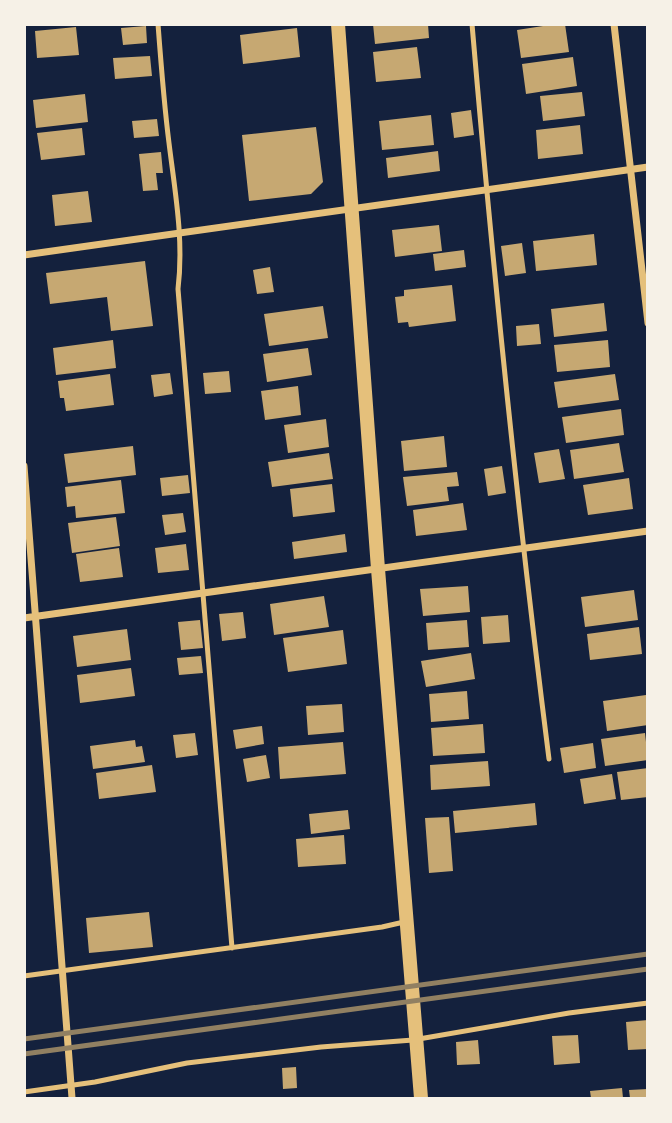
<svg xmlns="http://www.w3.org/2000/svg" width="672" height="1123" font-family="Ubuntu,sans-serif">
<style>
.building{fill:#c6a872}
.lines{fill:none;stroke-linecap:round;stroke-linejoin:round}
.service{stroke:#e5c07b;stroke-width:5}
.minor{stroke:#e5c07b;stroke-width:7}
.secondary{stroke:#e5c07b;stroke-width:14}
.rail{stroke:#918062;stroke-width:5}
</style>
<rect width="100%" height="100%" fill="#14213d"/>
<path class="building" d="M373 24H428L429 38 375 44Z
M556 24H565L569 52 521 58 517 30Z
M146 26 147 43 123 45 121 28Z
M76 27 79 55 37 58 35 31Z
M297 28 300 57 243 64 240 35Z
M417 47 421 78 376 82 373 52Z
M150 56 152 76 115 79 113 58Z
M573 57 577 86 526 94 522 64Z
M582 92 585 116 543 121 540 96Z
M85 94 88 122 36 128 33 100Z
M471 110 474 135 454 138 451 113Z
M431 115 434 145 382 150 379 121Z
M157 119 159 136 134 138 132 121Z
M580 125 583 154 538 159 536 130Z
M316 127 323 182 311 194 249 201 242 135Z
M82 128 85 155 41 160 37 133Z
M438 151 440 171 388 178 386 158Z
M161 152 163 173H156L158 190 143 191 139 154Z
M88 191 92 222 55 226 52 195Z
M439 225 442 251 395 257 392 230Z
M594 234 597 265 536 271 533 241Z
M522 243 526 273 505 276 501 246Z
M464 250 466 267 435 271 433 254Z
M145 261 153 326 111 331 107 297 50 304 46 273Z
M270 267 274 292 257 294 253 270Z
M452 285 456 321 409 327 408 322 398 323 395 297 404 296V290Z
M604 303 607 331 554 337 551 309Z
M323 306 328 338 269 346 264 314Z
M539 324 541 344 517 346 516 326Z
M113 340 116 368 56 375 53 348Z
M608 340 610 367 557 372 554 345Z
M308 348 312 375 267 382 263 354Z
M229 371 231 392 205 394 203 373Z
M170 373 173 394 154 397 151 375Z
M110 374 114 405 66 411 64 398H60L58 381Z
M615 374 619 400 558 408 554 382Z
M298 386 301 415 265 420 261 391Z
M621 409 624 435 566 443 562 417Z
M326 419 329 447 288 453 284 425Z
M444 436 447 467 404 471 401 441Z
M619 443 624 472 574 479 570 450Z
M133 446 136 475 68 483 64 454Z
M559 449 565 479 539 483 534 453Z
M329 453 333 479 272 487 268 462Z
M502 466 506 493 488 496 484 469Z
M457 472 459 486 447 487 449 501 407 506 403 477Z
M188 475 190 493 162 496 160 478Z
M629 478 633 509 588 515 583 485Z
M121 480 125 513 76 518 75 506 67 507 65 487Z
M332 484 335 512 293 517 290 489Z
M463 503 467 530 416 536 413 510Z
M183 513 186 532 165 535 162 515Z
M116 517 120 546 72 553 68 523Z
M345 534 347 552 294 559 292 542Z
M186 544 189 570 158 573 155 548Z
M119 548 123 577 80 582 76 554Z
M468 586 470 612 423 616 420 589Z
M634 590 638 620 585 627 581 597Z
M324 596 329 627 274 635 270 604Z
M243 612 246 638 222 641 219 614Z
M508 615 510 642 483 644 481 617Z
M200 620 203 648 181 650 178 622Z
M467 620 469 647 428 650 426 623Z
M639 627 642 654 590 660 587 634Z
M127 629 131 660 77 667 73 636Z
M343 630 347 664 288 672 283 638Z
M471 653 475 679 426 687 421 661Z
M201 656 203 673 179 675 177 658Z
M131 668 135 696 80 703 77 675Z
M467 691 469 719 431 722 429 694Z
M646 695 648 725 607 731 603 701Z
M342 704 344 732 308 735 306 706Z
M483 724 485 753 433 756 431 728Z
M262 726 264 744 236 749 233 730Z
M195 733 198 755 176 758 173 735Z
M645 733 648 760 605 766 601 739Z
M135 740 136 747 142 746 145 762 93 769 90 746Z
M343 742 346 774 280 779 278 747Z
M593 743 596 768 564 773 560 748Z
M266 755 270 778 247 782 243 759Z
M488 761 490 786 431 790 430 765Z
M152 765 156 792 99 799 96 773Z
M648 768V797L621 800 617 772Z
M612 774 616 799 584 804 580 779Z
M535 803 537 825 455 833 453 811Z
M348 810 350 829 311 834 309 814Z
M449 817 453 871 429 873 425 818Z
M344 835 346 864 298 867 296 839Z
M149 912 153 947 89 953 86 918Z
M648 1020V1049L628 1050 626 1022Z
M578 1035 580 1063 554 1065 552 1036Z
M478 1040 480 1064 457 1065 456 1042Z
M296 1067 297 1088 283 1089 282 1068Z
M622 1088 623 1098H591L590 1091Z
M648 1089V1098H630L629 1090Z"/>
<g class="lines">
<path class="service" d="M158 24C161 64 164 104 169 143 175 192 184 240 178 289L232 948
M472 24C493 270 518 515 549 759
M24 976 382 927 404 922
M24 1092 95 1082 187 1063 321 1047 413 1040 569 1013 648 1003"/>
<path class="minor" d="M614 24 648 323
M24 255 648 167
M24 466 72 1098
M24 618 648 531"/>
<path class="secondary" d="M338 24 378 569 421 1098"/>
<path class="rail" d="M24 1039 648 954
M24 1054 648 969"/>
</g>
<rect width="672" height="1123" fill="none" stroke="#f6f1e7" stroke-width="52"/>
</svg>
